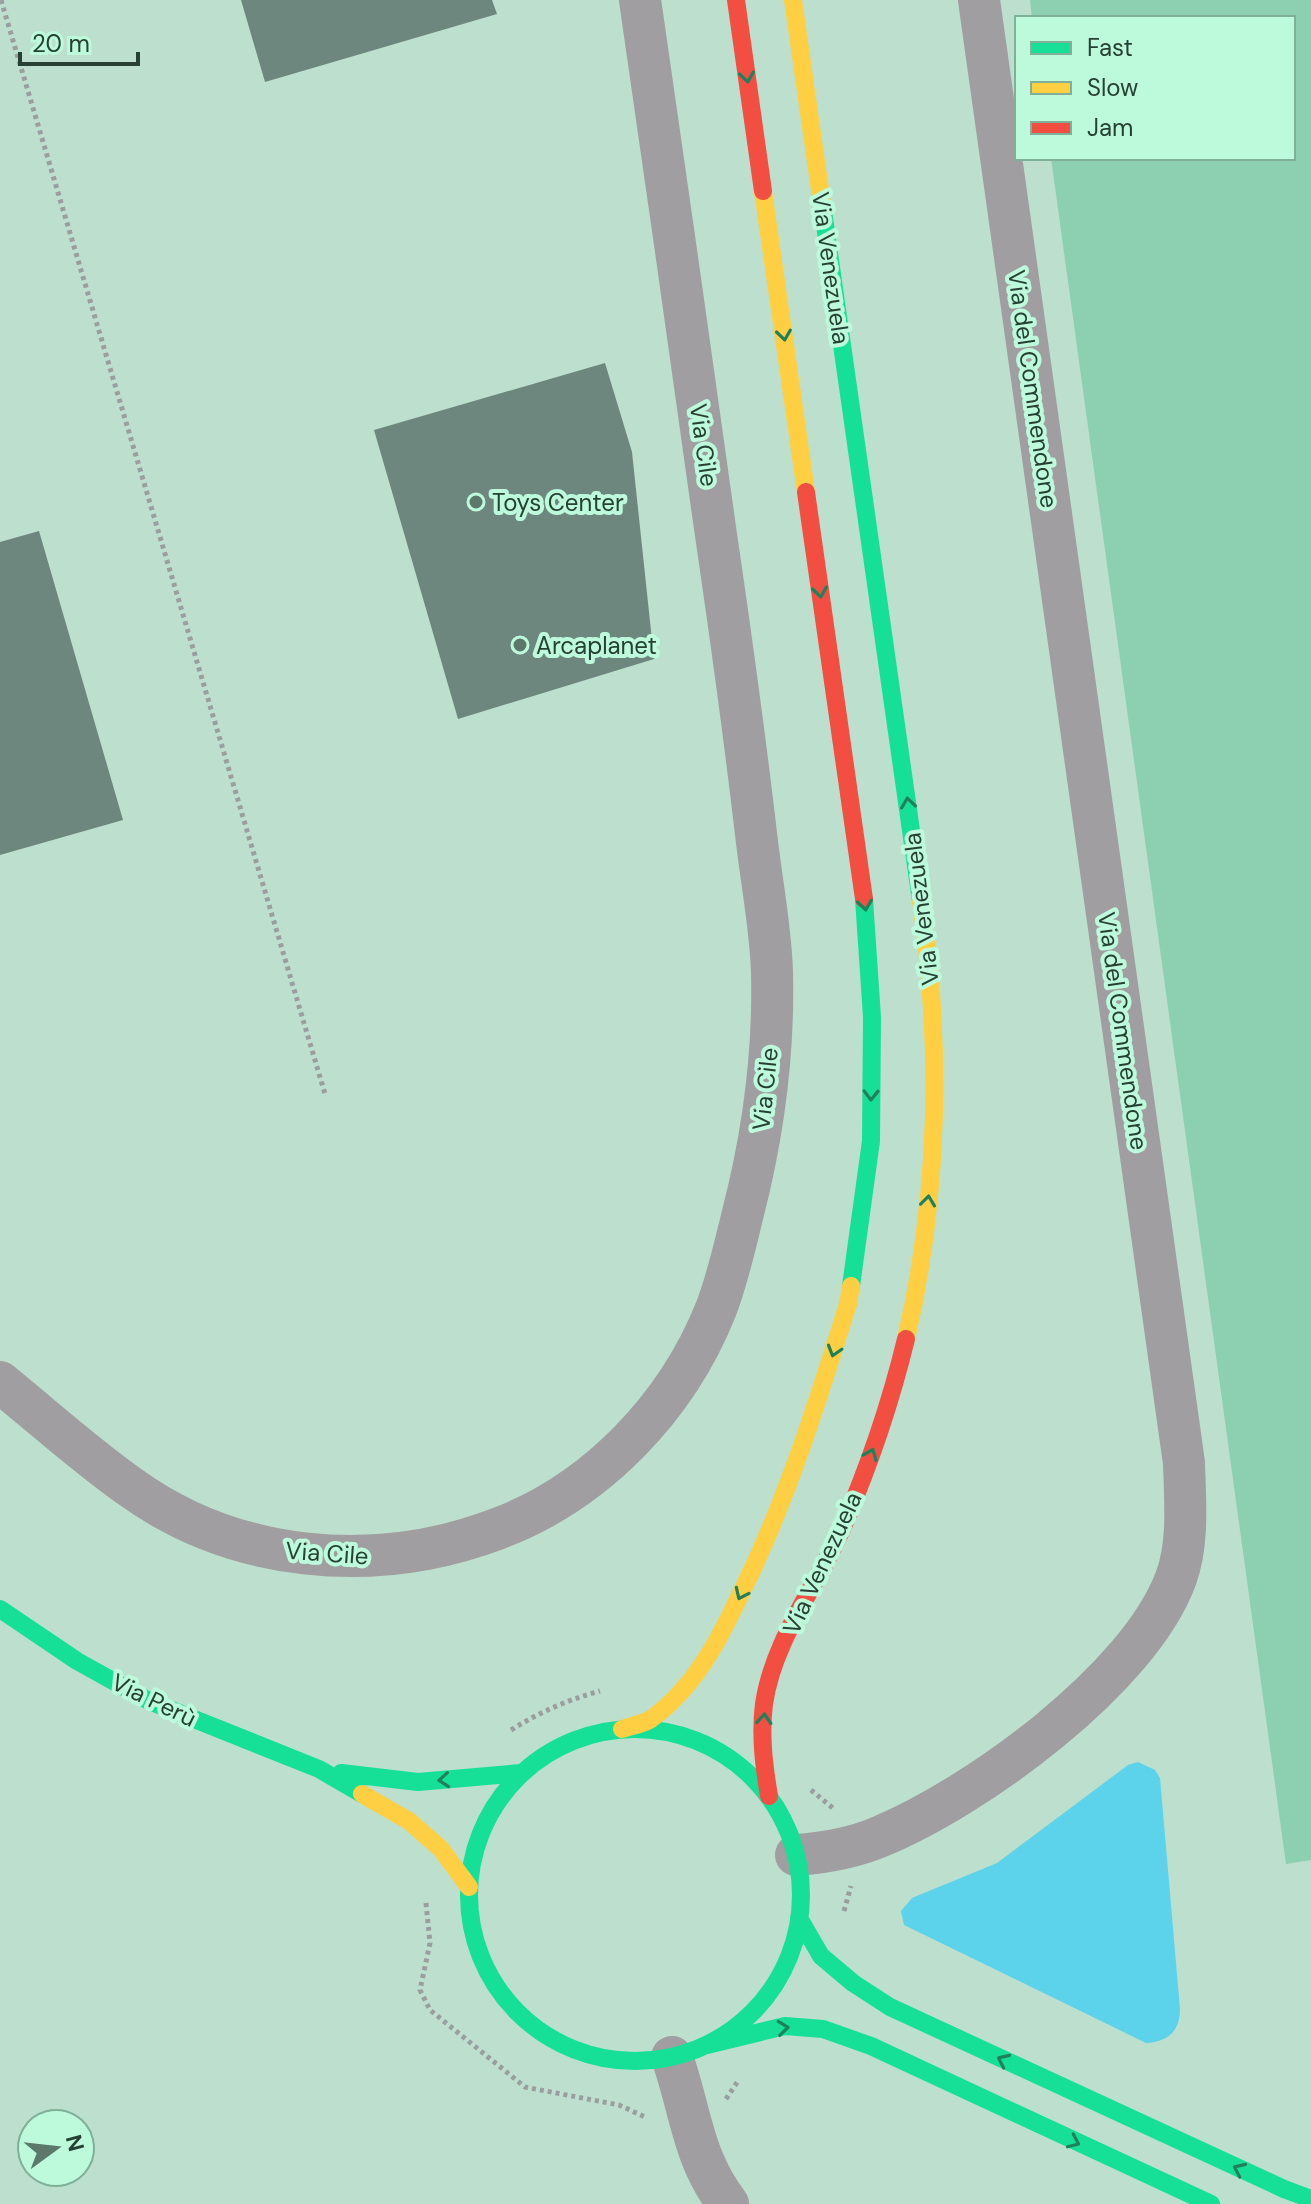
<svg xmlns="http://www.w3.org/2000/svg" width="1311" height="2204" font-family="'DM Sans',sans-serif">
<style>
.green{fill:#8cd0b1}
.water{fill:#5dd2eb}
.building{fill:#6e877e}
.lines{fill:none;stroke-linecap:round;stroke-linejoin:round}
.path{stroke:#9b9e9e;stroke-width:5;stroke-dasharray:4 4;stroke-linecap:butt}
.street{stroke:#a09ea0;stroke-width:42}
.fast{stroke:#16e098;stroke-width:18}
.slow{stroke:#ffcf43;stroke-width:18}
.jam{stroke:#f24e42;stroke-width:18}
.oneway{stroke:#20805c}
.poi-dot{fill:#5c786a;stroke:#bcfadb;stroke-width:3}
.labels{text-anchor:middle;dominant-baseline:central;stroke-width:8;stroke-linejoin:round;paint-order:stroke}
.street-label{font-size:24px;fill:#274034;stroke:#bcfadb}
.poi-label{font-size:24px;fill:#274034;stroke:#bcfadb;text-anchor:start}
</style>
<rect width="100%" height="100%" fill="#bddfce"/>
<path class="green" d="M1030 0H1311V1860L1286 1864 1051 158H1293V18H1032Z"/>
<path class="water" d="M1138 1762 1155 1770 1160 1778 1180 2009C1180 2031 1168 2042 1146 2043L904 1925 901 1911 912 1898 997 1863 1128 1765Z"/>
<path class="building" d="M241 0H492L497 14 265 82Z
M605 363 632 452 654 659 458 719 374 430Z
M39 531 123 820 0 855V542Z"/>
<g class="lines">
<path class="path" d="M1 0 325 1094
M511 1730C540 1712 567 1700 600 1691
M811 1790 834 1809
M426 1903 430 1943 420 1990 430 2010 525 2087 619 2105 645 2117
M844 1911 851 1886
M726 2099 738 2081"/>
<path class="street" d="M0 1382C43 1417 84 1454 129 1486 235 1563 375 1575 497 1529 596 1492 677 1407 716 1309 728 1278 735 1245 743 1213 763 1135 774 1055 772 973 771 930 762 885 757 842 745 739 731 637 716 535 691 357 666 178 640 0
M796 1855C823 1853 853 1848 879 1837 976 1797 1139 1679 1176 1578 1189 1543 1185 1500 1184 1463L979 0
M672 2057C691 2111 692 2157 728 2204"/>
<path class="fast" d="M823 211 921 901
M851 1286 871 1141 872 1017 864 899
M0 1609 77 1661 149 1701 319 1769 362 1794
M469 1895a166 166 0 1 1 332 0a166 166 0 1 1-332 0Z
M341 1773 418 1782 521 1773
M799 1918 821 1956 853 1983 890 2007 1284 2189 1311 2199
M707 2045 785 2026 823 2029 871 2046 1211 2204"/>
<path class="slow" d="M793 0 823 211
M763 191 806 492
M906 1339C939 1197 942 1046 921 901
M622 1729C631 1726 643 1724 651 1719 697 1686 722 1634 745 1585 789 1494 818 1400 848 1304L851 1286
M362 1794 409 1821 441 1849 469 1887"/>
<path class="jam" d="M736 0 763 191
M806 492 864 899
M769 1796C764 1766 760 1735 764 1704 773 1641 815 1589 841 1531 868 1469 890 1405 906 1339"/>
</g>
<defs><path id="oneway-chevron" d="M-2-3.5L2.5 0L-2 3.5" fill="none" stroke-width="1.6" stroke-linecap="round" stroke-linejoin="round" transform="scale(2)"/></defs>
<g class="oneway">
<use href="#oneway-chevron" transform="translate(747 77) rotate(82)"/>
<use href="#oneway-chevron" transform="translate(784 335) rotate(82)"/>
<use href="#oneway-chevron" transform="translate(820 592) rotate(82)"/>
<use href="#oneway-chevron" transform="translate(908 803) rotate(-98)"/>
<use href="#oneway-chevron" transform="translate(865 905) rotate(82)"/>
<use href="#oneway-chevron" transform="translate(871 1095) rotate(91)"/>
<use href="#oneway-chevron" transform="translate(928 1201) rotate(-83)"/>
<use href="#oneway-chevron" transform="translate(834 1351) rotate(107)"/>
<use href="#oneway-chevron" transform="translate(871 1454) rotate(-68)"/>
<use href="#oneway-chevron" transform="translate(741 1594) rotate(115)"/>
<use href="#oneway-chevron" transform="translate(764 1719) rotate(-87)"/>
<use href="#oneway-chevron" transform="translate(444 1780) rotate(175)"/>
<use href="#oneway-chevron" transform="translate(783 2028) rotate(-6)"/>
<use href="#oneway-chevron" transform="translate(1003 2060) rotate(-155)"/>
<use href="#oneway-chevron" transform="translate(1074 2142) rotate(24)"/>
<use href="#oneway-chevron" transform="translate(1239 2169) rotate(-155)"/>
</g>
<g class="poi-dot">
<circle cx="476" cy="502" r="8"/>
<circle cx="520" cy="645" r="8"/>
</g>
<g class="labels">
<g class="street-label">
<text transform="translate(831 268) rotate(82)">Via Venezuela</text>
<text transform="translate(1033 389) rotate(82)">Via del Commendone</text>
<text transform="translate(704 445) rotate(82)">Via Cile</text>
<text transform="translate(921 909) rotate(-97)">Via Venezuela</text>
<text transform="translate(1123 1031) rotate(82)">Via del Commendone</text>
<text transform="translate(765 1089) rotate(-84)">Via Cile</text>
<text transform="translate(327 1553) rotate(4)">Via Cile</text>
<text transform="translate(822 1563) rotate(-65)">Via Venezuela</text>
<text transform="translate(154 1700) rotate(26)">Via Perù</text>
</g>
<g class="poi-label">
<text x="492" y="502">Toys Center</text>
<text x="536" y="645">Arcaplanet</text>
</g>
</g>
<rect x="1015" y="16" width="280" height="144" fill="#bcfadb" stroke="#80b098" stroke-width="2"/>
<rect x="1031" y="42" width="40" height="12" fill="#16e098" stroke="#80b098" stroke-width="2"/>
<text x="1087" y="56" font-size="24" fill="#274034">Fast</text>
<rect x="1031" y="82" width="40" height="12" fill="#ffcf43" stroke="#80b098" stroke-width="2"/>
<text x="1087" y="96" font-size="24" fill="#274034">Slow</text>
<rect x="1031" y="122" width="40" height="12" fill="#f24e42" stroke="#80b098" stroke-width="2"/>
<text x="1087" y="136" font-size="24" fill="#274034">Jam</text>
<g transform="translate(56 2148) rotate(75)"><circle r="38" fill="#bcfadb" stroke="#80b098" stroke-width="2"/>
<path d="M0-6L14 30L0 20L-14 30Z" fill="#5c786a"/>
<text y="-12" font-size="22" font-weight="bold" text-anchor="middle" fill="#274034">N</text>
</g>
<path d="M20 52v12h118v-12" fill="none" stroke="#274034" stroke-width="4"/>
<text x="32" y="52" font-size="24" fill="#274034" stroke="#bcfadb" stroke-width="6" paint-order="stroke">20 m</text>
</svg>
